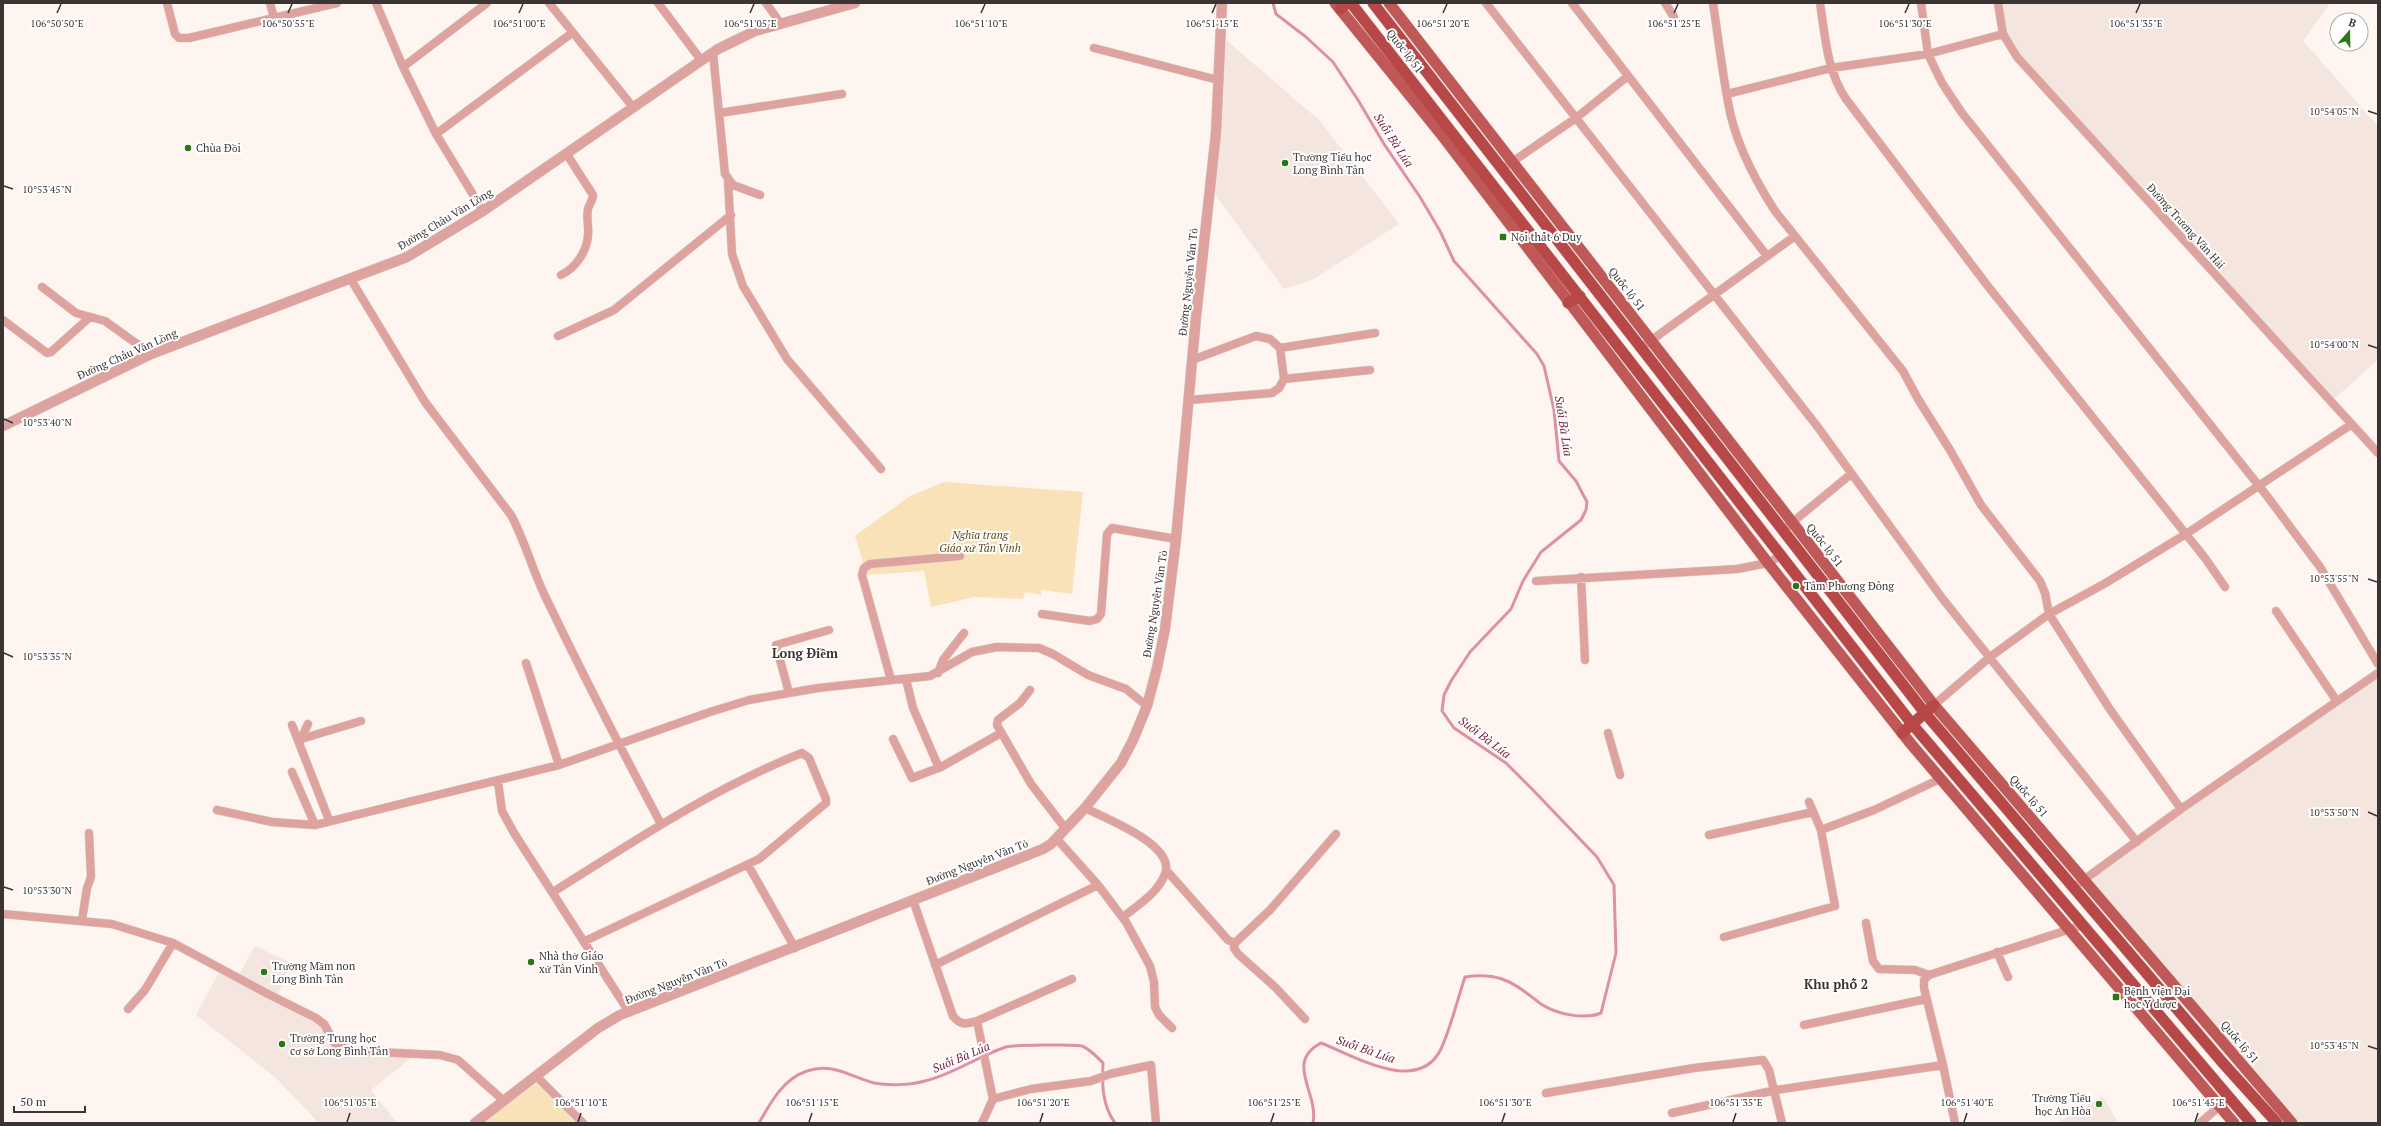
<svg xmlns="http://www.w3.org/2000/svg" width="2381" height="1126" font-family="'PT Serif',serif">
<style>
.built{fill:#f4e5de}
.green{fill:#fae2b8}
.lines{fill:none;stroke-linecap:round;stroke-linejoin:round}
.stream{stroke:#de91a3;stroke-width:3}
.minor-casing{stroke:#dbd2ce;stroke-width:9}
.tertiary-casing{stroke:#dbd2ce;stroke-width:11}
.primary-casing{stroke:#dbd2ce;stroke-width:12}
.trunk-casing{stroke:#dbd2ce;stroke-width:12}
.minor{stroke:#dea39f;stroke-width:8}
.tertiary{stroke:#dea39f;stroke-width:10}
.primary{stroke:#bf5856;stroke-width:11}
.trunk{stroke:#b84848;stroke-width:11}
.ticks{fill:none;stroke:#3a3533;stroke-width:1.5}
.poi-dot{fill:#2e7517;stroke:#fff;stroke-width:1.5}
.labels{text-anchor:middle;dominant-baseline:central;stroke-width:4;stroke-linejoin:round;paint-order:stroke}
.street-label{font-size:11px;fill:#3a3533;stroke:#fff}
.poi-label{font-size:11px;fill:#3a3533;stroke:#fff;text-anchor:start}
.park-label{font-size:11px;font-style:italic;fill:#5f450f;stroke:#fff}
.water-label{font-size:12px;font-style:italic;fill:#771c3c;stroke:#fff}
.quarter-label{font-size:13px;font-weight:bold;fill:#3d332f;stroke:#fff}
.ticks-label{font-size:10px;text-anchor:middle;fill:#3a3533;stroke:#fff;stroke-width:4;stroke-linejoin:round;paint-order:stroke}
</style>
<rect width="100%" height="100%" fill="#fef4f0"/>
<path class="built" d="M2001 3H2330L2303 41 2378 126V360L2334 399 2020 55 2006 33Z
M1226 40 1320 121 1399 224 1314 279 1284 289 1215 194 1222 132Z
M2378 677V1123H2300L2090 878Z
M255 946 293 964 286 974 278 995 239 975Z
M219 972 313 1019 321 1026 334 1048 341 1051 353 1055 412 1057 371 1090 397 1123H319L275 1077 196 1015Z
M2103 1096 2118 1123H2057Z"/>
<path class="green" d="M944 482 1083 492 1072 594 1041 590V595L1025 592 1023 599 974 597 931 607 924 571 867 575 855 536 910 496Z
M538 1082 578 1123H484Z"/>
<g class="lines">
<path class="stream" d="M1273 3 1276 14 1306 37 1333 62 1358 100 1384 144 1420 197 1440 231 1454 261 1537 354 1544 366 1554 410 1559 461 1576 481 1587 502 1586 510 1581 520 1541 552 1523 581 1511 609 1470 652 1451 681 1444 695 1442 711 1454 728 1506 763 1533 790 1597 857 1614 885 1616 953 1601 1013C1584 1020 1556 1014 1541 1004 1529 995 1517 984 1502 979 1490 975 1477 975 1465 977 1457 1001 1451 1027 1441 1049 1418 1096 1353 1055 1321 1043 1284 1062 1319 1093 1313 1123
M759 1123C771 1102 783 1079 807 1071 832 1062 851 1077 874 1083 889 1086 910 1085 925 1081 954 1074 978 1056 1006 1047 1013 1045 1075 1044 1082 1046 1090 1049 1097 1057 1103 1063 1102 1085 1102 1105 1115 1123"/>
<defs>
<path id="minor" d="M167 3 175 34 179 38H189L337 3
M270 3 274 18
M376 3 403 67 436 134 483 211
M549 3 633 107
M658 3 701 60
M766 3 781 24
M1486 3 1817 426 1942 598 2137 842
M1572 3 1767 256
M1665 3 1674 17
M1713 3C1718 36 1722 70 1728 102 1734 139 1755 180 1775 211L1903 371 1918 399 1950 450 1981 505 2040 581 2045 593 2049 614 2109 708 2181 809
M1820 3C1825 36 1827 71 1846 99L1987 285 2205 558 2225 587
M1921 3 1928 54 1942 83 1962 113 2267 496 2320 567 2378 664
M1998 3 2003 34 2017 57 2378 453
M1094 48 1218 80
M713 53 725 174 733 185 760 195
M403 67 487 3
M1727 94 1831 68 1928 54 2003 34
M720 113 842 94
M436 134 572 33
M1502 169 1576 118 1628 76
M728 180 732 254 743 286 787 359 881 469
M561 275C576 268 587 251 588 235 589 226 586 218 588 209 589 204 593 201 593 195L566 153
M350 278 425 402 511 515C525 541 532 569 545 596 582 673 621 749 661 824
M42 287 76 313 105 321 151 354
M3 320 47 353 51 352 90 317
M558 336 614 310 731 215
M1642 347 1795 236
M1280 348 1375 333
M1284 379 1370 370
M1190 400 1272 393 1279 388 1284 379 1280 348 1270 339 1256 336 1192 360
M1783 530 1851 474
M1581 577 1585 660
M1536 581 1737 569 1768 563 1782 555
M2276 611 2336 700
M1042 614 1090 621 1097 619 1101 614 1107 534 1112 528 1176 539
M526 663 559 765
M938 673 943 660 964 633
M906 679 913 708 939 768
M891 680 862 575 864 568 870 564 960 556
M1030 690 1020 703 998 720 997 725 1031 784 1065 828
M789 693 776 645 829 630
M1934 705 1990 657 2049 614 2104 584 2186 534 2352 424
M292 725 329 820
M1608 733 1620 775
M301 739 361 721
M893 739 912 778 941 767 1001 733
M300 741 308 724
M292 772 315 825
M498 782 502 811 514 833 629 1012
M1085 808C1105 818 1176 845 1165 874 1158 893 1138 905 1123 917
M217 810 272 822 315 825 559 765 710 712 749 700 818 688 930 676 972 652 997 647 1039 648 1053 654 1088 675 1126 689 1147 706
M1821 830 1874 810 1940 779
M1709 835 1813 812
M1056 838 1098 885 1126 922 1150 966 1154 982 1155 1007 1159 1015 1172 1028
M748 865 795 948
M1166 870 1228 940 1235 943 1270 910 1336 834
M2074 887 2181 809 2378 673
M553 892C633 842 713 788 802 753L809 758 826 799V803L759 859 585 941
M913 900 953 1016C961 1026 966 1024 977 1021L1072 979
M3 914 112 924 173 943 268 994 316 1018 324 1024 336 1045 353 1051 440 1055 458 1060 504 1101
M82 920 87 888 91 877 89 833
M1866 923 1873 961 1879 969 1915 970 1929 975
M1724 937 1835 906 1821 830 1809 802
M1235 943 1234 948 1238 954 1275 987 1305 1019
M1997 952 2008 977
M935 965 1098 885
M128 1009 145 990 173 943
M977 1021 993 1099 982 1123
M1804 1025 1926 999
M1943 1065 1955 1123
M536 1076 583 1123
M1546 1093 1694 1068 1763 1060 1769 1070 1782 1123
M993 1099 1031 1089 1091 1081 1110 1074 1151 1065 1156 1123
M1672 1113 1776 1090 1943 1065 1924 988V980L1929 975 2083 925
M2200 1123 2229 1098"/>
<path id="tertiary" d="M3 426 151 354 407 257 483 211 718 49 755 31 855 3
M475 1123 598 1028 620 1015 1043 849 1051 844 1085 808 1121 763 1133 740 1147 706 1157 668 1165 629 1176 539 1196 317 1216 133 1222 3"/>
<path id="primary" d="M1335 3 1441 134 1768 563 1911 744 2234 1123
M1389 3 1934 705 2292 1123"/>
<path id="trunk" d="M1351 3 1912 724 2251 1123
M1373 3 1925 713 2222 1062 2277 1123
M1340 9 1347 3
M1568 303 1580 296
M1902 733 1934 705"/>
</defs>
<use href="#minor" class="minor-casing"/>
<use href="#tertiary" class="tertiary-casing"/>
<use href="#primary" class="primary-casing"/>
<use href="#trunk" class="trunk-casing"/>
<use href="#minor" class="minor"/>
<use href="#tertiary" class="tertiary"/>
<use href="#primary" class="primary"/>
<use href="#trunk" class="trunk"/>
</g>
<path class="ticks" d="M57 13 61 4M288 13 292 4M519 13 523 4M750 13 754 4M981 13 985 4M1212 13 1216 4M1443 13 1447 4M1674 13 1678 4M1905 13 1909 4M2136 13 2140 4M2368 111 2377 114M4 186 13 189M2368 345 2377 348M4 419 13 423M2368 579 2377 582M4 653 13 657M2368 812 2377 816M4 887 13 890M2368 1046 2377 1049M347 1122 350 1113M578 1122 581 1113M809 1122 812 1113M1040 1122 1043 1113M1271 1122 1274 1113M1502 1122 1505 1113M1733 1122 1736 1113M1964 1122 1967 1113M2195 1122 2198 1113"/>
<g class="poi-dot">
<circle cx="188" cy="148" r="4"/>
<circle cx="1285" cy="163" r="4"/>
<rect x="1499" y="233" width="8" height="8" rx="2"/>
<circle cx="1796" cy="586" r="4"/>
<circle cx="531" cy="962" r="4"/>
<circle cx="264" cy="972" r="4"/>
<rect x="2112" y="993" width="8" height="8" rx="2"/>
<circle cx="282" cy="1044" r="4"/>
<circle cx="2099" cy="1104" r="4"/>
</g>
<g class="labels">
<g class="street-label">
<text transform="translate(1405 51) rotate(52)">Quốc lộ 51</text>
<text transform="translate(445 219) rotate(-31)">Đường Châu Văn Lồng</text>
<text transform="translate(2186 226) rotate(48)">Đường Trương Văn Hải</text>
<text transform="translate(1188 282) rotate(-84)">Đường Nguyễn Văn Tỏ</text>
<text transform="translate(1627 289) rotate(52)">Quốc lộ 51</text>
<text transform="translate(127 354) rotate(-24)">Đường Châu Văn Lồng</text>
<text transform="translate(1825 545) rotate(52)">Quốc lộ 51</text>
<text transform="translate(1155 604) rotate(-81)">Đường Nguyễn Văn Tỏ</text>
<text transform="translate(2029 796) rotate(49)">Quốc lộ 51</text>
<text transform="translate(977 862) rotate(-21)">Đường Nguyễn Văn Tỏ</text>
<text transform="translate(676 981) rotate(-21)">Đường Nguyễn Văn Tỏ</text>
<text transform="translate(2240 1042) rotate(50)">Quốc lộ 51</text>
</g>
<g class="poi-label">
<text x="196" y="148">Chùa Đồi</text>
<text x="1293" y="157">Trường Tiểu học<tspan x="1293" dy="13">Long Bình Tân</tspan></text>
<text x="1511" y="237">Nội thất 6 Duy</text>
<text x="1804" y="586">Tâm Phương Đông</text>
<text x="539" y="956">Nhà thờ Giáo<tspan x="539" dy="13">xứ Tân Vinh</tspan></text>
<text x="272" y="966">Trường Mầm non<tspan x="272" dy="13">Long Bình Tân</tspan></text>
<text x="2124" y="991">Bệnh viện Đại<tspan x="2124" dy="13">học Y dược</tspan></text>
<text x="290" y="1038">Trường Trung học<tspan x="290" dy="13">cơ sở Long Bình Tân</tspan></text>
<text x="2091" y="1098" text-anchor="end">Trường Tiểu<tspan x="2091" dy="13">học An Hòa</tspan></text>
</g>
<g class="park-label">
<text x="980" y="535">Nghĩa trang<tspan x="980" dy="13">Giáo xứ Tân Vinh</tspan></text>
</g>
<g class="water-label">
<text transform="translate(1394 140) rotate(57)">Suối Bà Lúa</text>
<text transform="translate(1564 426) rotate(81)">Suối Bà Lúa</text>
<text transform="translate(1485 737) rotate(37)">Suối Bà Lúa</text>
<text transform="translate(1366 1049) rotate(19)">Suối Bà Lúa</text>
<text transform="translate(961 1057) rotate(-23)">Suối Bà Lúa</text>
</g>
<g class="quarter-label">
<text x="805" y="653">Long Điềm</text>
<text x="1836" y="984">Khu phố 2</text>
</g>
</g>
<g class="ticks-label">
<text x="519" y="27">106°51'00"E</text>
<text x="750" y="27">106°51'05"E</text>
<text x="981" y="27">106°51'10"E</text>
<text x="1212" y="27">106°51'15"E</text>
<text x="1443" y="27">106°51'20"E</text>
<text x="1674" y="27">106°51'25"E</text>
<text x="1905" y="27">106°51'30"E</text>
<text x="2136" y="27">106°51'35"E</text>
<text x="57" y="27">106°50'50"E</text>
<text x="288" y="27">106°50'55"E</text>
<text x="2334" y="115">10°54'05"N</text>
<text x="47" y="193">10°53'45"N</text>
<text x="2334" y="348">10°54'00"N</text>
<text x="47" y="426">10°53'40"N</text>
<text x="2334" y="582">10°53'55"N</text>
<text x="47" y="660">10°53'35"N</text>
<text x="2334" y="816">10°53'50"N</text>
<text x="47" y="894">10°53'30"N</text>
<text x="2334" y="1049">10°53'45"N</text>
<text x="350" y="1106">106°51'05"E</text>
<text x="581" y="1106">106°51'10"E</text>
<text x="812" y="1106">106°51'15"E</text>
<text x="1043" y="1106">106°51'20"E</text>
<text x="1274" y="1106">106°51'25"E</text>
<text x="1505" y="1106">106°51'30"E</text>
<text x="1736" y="1106">106°51'35"E</text>
<text x="1967" y="1106">106°51'40"E</text>
<text x="2198" y="1106">106°51'45"E</text>
</g>
<rect width="2381" height="1126" fill="none" stroke="#3a3533" stroke-width="8"/>
<g transform="translate(2349 32) rotate(20)"><circle r="19" fill="#ffffff" stroke="#b0aead"/>
<path d="M0-3L7 15L0 10L-7 15Z" fill="#2e7517"/>
<text y="-6" font-size="11" font-weight="bold" text-anchor="middle" fill="#3a3533">B</text>
</g>
<path d="M14 1106v6h71v-6" fill="none" stroke="#3a3533" stroke-width="2"/>
<text x="20" y="1106" font-size="12" fill="#3a3533" stroke="#ffffff" stroke-width="3" paint-order="stroke">50 m</text>
</svg>
